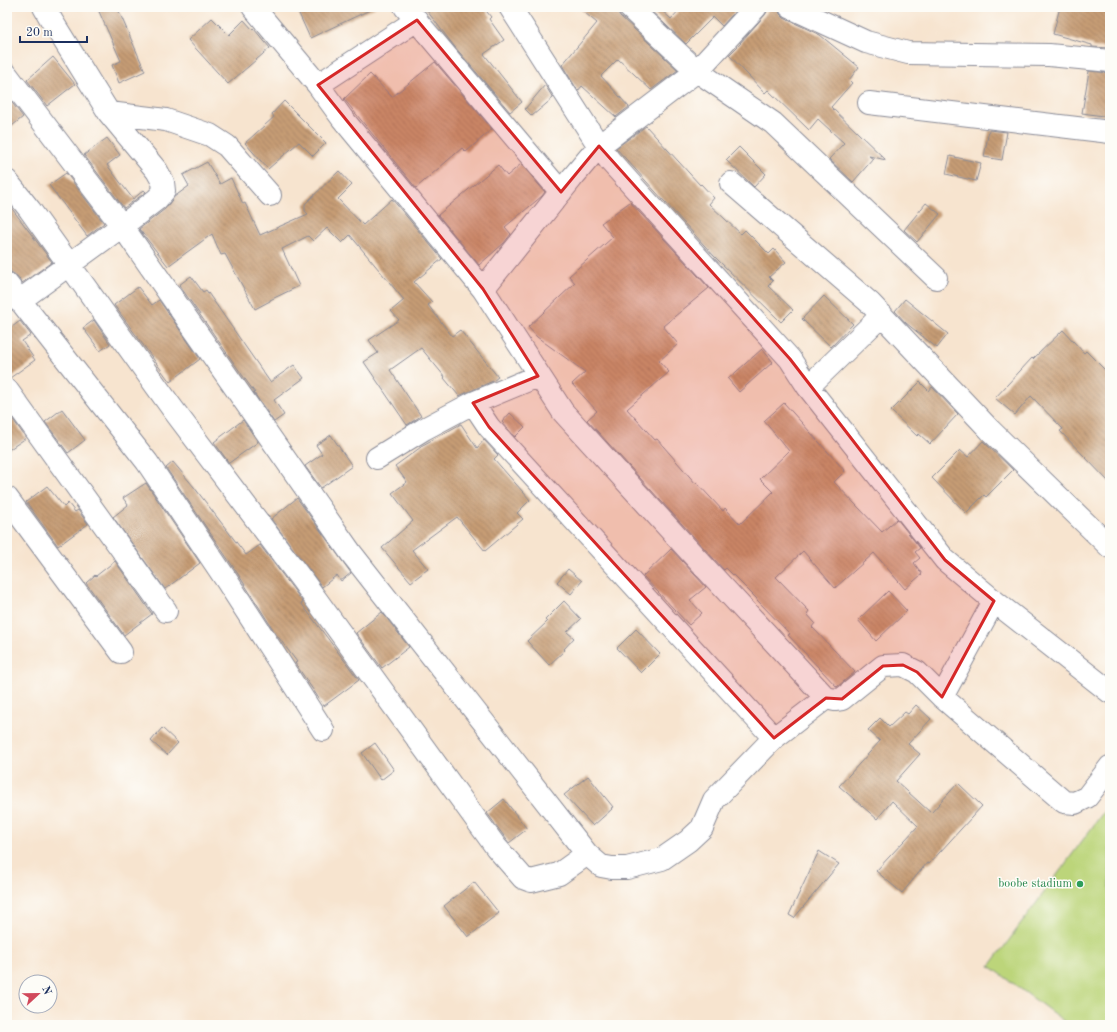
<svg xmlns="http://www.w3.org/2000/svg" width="1117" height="1032" font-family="'Old Standard TT',serif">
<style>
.grass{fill:#bcd57a;stroke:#6c826c}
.building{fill:url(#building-back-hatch)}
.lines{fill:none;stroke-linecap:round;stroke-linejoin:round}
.street-casing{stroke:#898a96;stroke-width:24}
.street{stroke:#fff;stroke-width:22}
.marked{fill:#d62828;fill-opacity:0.2;stroke:#d62828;stroke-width:3;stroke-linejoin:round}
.leisure-dot{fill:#2e9e5b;stroke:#fdfcf7;stroke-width:1.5}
.labels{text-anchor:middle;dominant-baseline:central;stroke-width:3;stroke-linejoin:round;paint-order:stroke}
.leisure-label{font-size:12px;fill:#27864d;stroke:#fdfcf7;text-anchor:end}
</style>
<defs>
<pattern id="building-back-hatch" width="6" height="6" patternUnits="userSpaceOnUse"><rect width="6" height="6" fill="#c69c74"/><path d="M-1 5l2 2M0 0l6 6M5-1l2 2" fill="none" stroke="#a08062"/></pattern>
</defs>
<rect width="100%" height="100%" fill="#fdfcf7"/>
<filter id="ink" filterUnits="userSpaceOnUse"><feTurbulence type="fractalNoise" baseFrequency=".025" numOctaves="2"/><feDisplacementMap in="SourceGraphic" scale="8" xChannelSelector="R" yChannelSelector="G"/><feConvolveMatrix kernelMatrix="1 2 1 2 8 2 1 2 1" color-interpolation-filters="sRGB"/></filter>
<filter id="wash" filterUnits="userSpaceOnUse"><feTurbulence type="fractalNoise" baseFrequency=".012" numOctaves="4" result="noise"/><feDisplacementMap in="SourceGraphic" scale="16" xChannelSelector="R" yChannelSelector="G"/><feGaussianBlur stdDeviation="0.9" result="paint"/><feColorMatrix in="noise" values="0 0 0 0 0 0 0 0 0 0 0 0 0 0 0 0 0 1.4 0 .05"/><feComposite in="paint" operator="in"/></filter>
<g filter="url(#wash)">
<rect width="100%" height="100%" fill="#f7e4cf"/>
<path class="grass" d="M1110 803V1025H1069L990 966Z"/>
<g id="blocks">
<path class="building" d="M97 7H117L145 71 119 83 112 65 121 61Z
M296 7H376L310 38Z
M424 7H483L491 17 489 19 504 40 484 54 522 102 510 112 454 46Z
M578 7H617V11L620 16 678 70 651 90 618 59 601 76 629 107 616 117 582 86 578 91 562 65 597 23Z
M647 7H658L671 19 682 7H739L722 26 713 17 686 44Z
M768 7H778L780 14 784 18 820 35 859 67 849 80 852 83 831 107 886 160 869 156 873 159 853 182 829 159 844 143 818 119 809 130 768 90 765 93 729 55 741 43H740L765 15 768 10Z
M1060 7H1110V48L1092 47V45L1053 34Z
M212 18 229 35 244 20 253 30 254 29 270 48 228 84 188 40Z
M53 57 75 84 47 106 27 80Z
M435 62 492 129 466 152 462 148 416 188 344 99 370 74 392 97Z
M1089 71 1110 73V117L1082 113Z
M545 85 553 98 532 116 525 109Z
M10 100 23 117 7 130V102Z
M284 101 326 143 313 156 299 142 268 169 245 143 274 117 272 114Z
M646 126 700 185 701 184 714 198 709 204 741 234 745 230 769 254 774 249 786 262 769 277 773 281 768 286 793 310 781 322 714 256 616 148Z
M989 130 1007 132 1002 160 984 157Z
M107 138 120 155 107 165 133 199 144 190 146 192 124 208 84 155Z
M739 147 766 174 754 187 726 160Z
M950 156 981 163 976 181 946 174Z
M207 162 220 184 231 178 243 204 245 203 260 235 308 214 305 211V204L339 171 352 185 338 199 363 225 392 199 442 259 414 282 432 302 428 305 452 336 460 330 498 377 493 381 459 396 444 378 445 377 421 348 390 370 421 416 407 425 364 362 378 353 369 340 399 320 391 311 404 300 350 235 342 243 327 228 313 241 308 236 282 249 299 286 270 300V301L255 309 225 254 221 255 212 234 168 266 139 229 165 209 174 197 189 186 183 175Z
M521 164 545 192 542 196 505 227 511 234 504 243 479 265 438 215 498 165 507 176Z
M66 173 104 223 87 236 49 185Z
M7 202 52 262 22 283 17 276 11 272 7 267Z
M630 202 709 288 663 326 678 344 659 361 669 372 627 409 655 440 657 439 696 484 697 483 723 511 725 508 740 524 773 492 760 479 789 451 764 421 784 403 845 471 834 482 882 532 897 519 920 548 915 552 920 558 914 563 922 574 905 589 874 553 835 588 803 551 776 577 809 611 807 614 815 623 812 627 855 672 837 687 788 635 790 634 757 600V599L726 568 724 570 587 420 597 411 572 384 585 372 537 337 528 327 575 283 569 276 613 237 601 223Z
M926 203 940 214 917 242 904 230Z
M191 276 203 292 206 290 270 382 294 365 304 378 274 400 284 415 274 422 254 393H255L179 285Z
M138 287 152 305 159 300 200 359 170 382 114 305Z
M824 296 853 324 831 347 802 319Z
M905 299 948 334 937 348 906 323 895 311Z
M94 320 110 344 100 351 83 328Z
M7 321 12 327 20 321 31 335 22 341 35 360 10 378H7Z
M1063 330 1084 353 1086 351 1110 375V483L1060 431 1063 429 1031 396 1015 415 995 398 1032 358 1033 359Z
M762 349 773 362 739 392 728 379Z
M920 382 929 391 932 387 958 414 930 444 919 434 917 436 891 411Z
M62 409 85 440 68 453 45 422Z
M7 411 26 438 7 451Z
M510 413 525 427 515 437 502 422Z
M243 420 258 442 229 463 214 442Z
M461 424 477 448 484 440 498 455 494 459 530 500 517 513 523 519 485 551 457 517 412 550 428 569 411 582 382 548 413 521 392 493 407 482 395 466 421 447V446Z
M331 435 352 466 321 488 305 466 322 454 316 445Z
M983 441 1013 470 986 497 984 495 966 513 932 478 960 450 968 457Z
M173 462 194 487 246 555 260 545 303 602 301 603 359 680 324 706 295 663 297 662 276 634 238 574 166 468Z
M146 483 200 563 165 589 113 517 128 505 123 498Z
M47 486 64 507 68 503 75 512 78 510 88 524 58 546 26 502Z
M297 498 351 573 341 581 337 575 322 587 271 519Z
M671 549 706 587 690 600 702 613 689 625 643 576Z
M115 561 152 614 124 635 86 583 95 575 96 576Z
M568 569 582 581 571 594 557 582Z
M888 591 907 611 876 641 858 620Z
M564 601 581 619 567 632 574 638 564 649 565 650 549 665 527 641 547 622 545 620Z
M382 612 409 647 382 668 356 633Z
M636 629 660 654 641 673 617 648Z
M916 705 931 719 908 744 920 754 896 781 931 813 958 783 982 806 929 864 927 863 902 893 876 871 918 826 892 801 877 819 839 786 880 741 868 730 880 718 889 727 905 712 908 714Z
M162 728 178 743 167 755 151 741Z
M375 743 394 770 381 780 362 753Z
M588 776 613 807 611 808 612 809 593 826 564 795Z
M504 799 527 829 509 843 487 813Z
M819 851 839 864 794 918 789 915Z
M474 882 499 913 468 937 444 906Z"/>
</g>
</g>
<g filter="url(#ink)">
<use href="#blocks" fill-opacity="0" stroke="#898a96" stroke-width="1"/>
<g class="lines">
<defs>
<path id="street" d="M253 7 318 85 342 118 483 289 563 412 696 558 826 698 835 700 842 699 883 666 903 665 917 672 942 697 1064 802 1075 803 1087 797 1110 767
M405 7 561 192
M510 7 599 146 610 161 790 359 808 387 945 560 994 601 942 697
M629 7 697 71 773 123 936 278
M790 7 866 42 908 53 1049 55 1110 61
M7 75 122 226 351 553 587 854 601 866 612 868H627L662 859 688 841 702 828 714 800 774 738 826 698
M318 85 417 20
M869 103 1110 132
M109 113 166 120 210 135 227 146 270 195
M7 181 30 210 172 408 302 580 496 847 523 878 531 881 559 874 587 854
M731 183 870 303 990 430 1110 547
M7 284 147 462 227 581 323 730
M483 289 572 178 599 146 697 71 756 7
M19 301 122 226 157 199 164 191 163 182 157 171 109 113 52 21 44 7
M808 387 882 315
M7 390 166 611
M473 403 489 427 774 738
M377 458 424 429 473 403 538 376
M7 498 121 652
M994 601 1110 692"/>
</defs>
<use href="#street" class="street-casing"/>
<use href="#street" class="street"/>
</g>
</g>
<path class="marked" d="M417 20 561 192 599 146 790 359 945 560 994 601 942 697 917 672 903 665 883 666 842 699 826 698 774 738 489 427 473 403 538 376 483 289 318 85Z"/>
<circle class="leisure-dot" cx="1080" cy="884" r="4"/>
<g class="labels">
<g class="leisure-label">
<text x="1072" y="884">boobe stadium</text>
</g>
</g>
<rect width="1117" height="1032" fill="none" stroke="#fdfcf7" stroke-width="24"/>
<g transform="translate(38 994) rotate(68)"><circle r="19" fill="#fdfcf7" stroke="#a3aaba"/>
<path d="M0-3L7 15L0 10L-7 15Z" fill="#d1495b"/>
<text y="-6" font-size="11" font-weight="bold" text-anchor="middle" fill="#1b2f5e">N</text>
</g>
<path d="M20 36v6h67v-6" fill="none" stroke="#1b2f5e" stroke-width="2"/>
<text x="26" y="36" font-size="12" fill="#1b2f5e" stroke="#fdfcf7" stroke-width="3" paint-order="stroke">20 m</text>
</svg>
